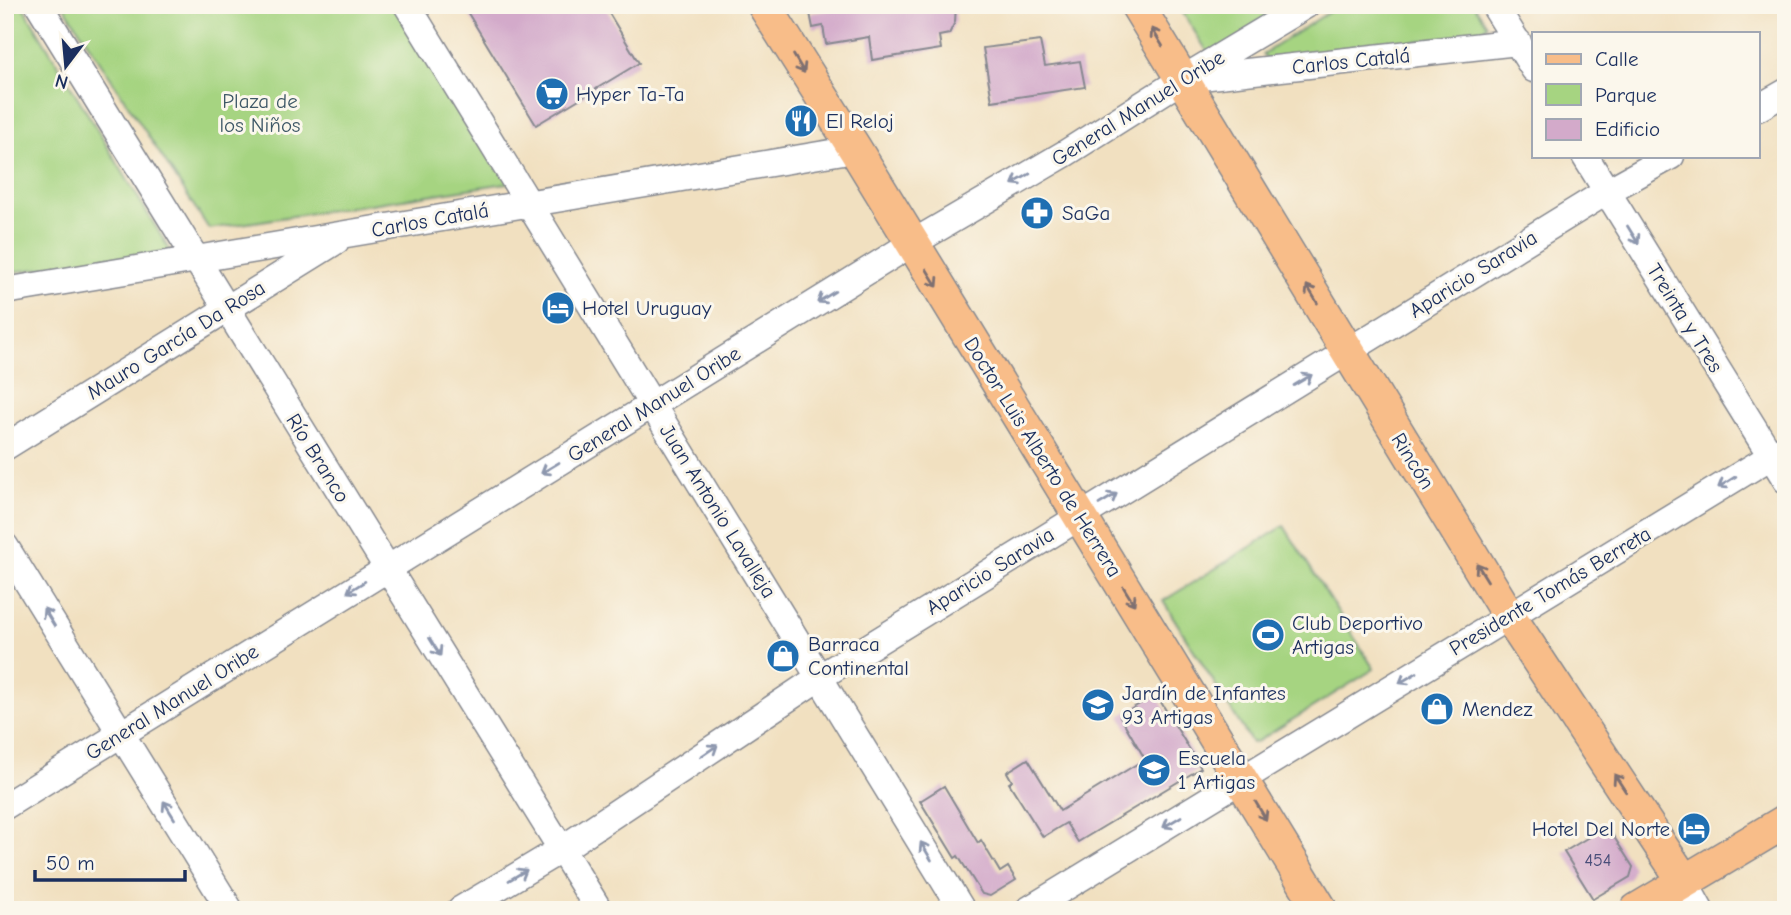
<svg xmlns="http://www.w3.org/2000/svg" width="1791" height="915" font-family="'Comic Neue',sans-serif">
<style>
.green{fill:#a6d481;stroke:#608270;stroke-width:2}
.building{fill:#d3aaca}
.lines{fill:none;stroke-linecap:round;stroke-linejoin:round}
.minor-casing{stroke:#86888f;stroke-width:29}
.major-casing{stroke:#86888f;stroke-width:36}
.minor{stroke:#fff;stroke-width:26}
.major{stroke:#f8bd89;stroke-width:33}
.oneway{stroke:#7e6f71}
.oneway2{stroke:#8d97ae}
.labels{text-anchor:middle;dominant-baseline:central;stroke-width:6;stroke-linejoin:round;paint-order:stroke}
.number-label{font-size:18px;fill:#494e79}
.street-label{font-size:21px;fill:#1b2f5e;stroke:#fbf7ec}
.poi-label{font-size:21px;fill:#1b2f5e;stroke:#fbf7ec;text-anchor:start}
.park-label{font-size:21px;fill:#3e5867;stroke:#fbf7ec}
</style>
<rect width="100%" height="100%" fill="#fbf7ec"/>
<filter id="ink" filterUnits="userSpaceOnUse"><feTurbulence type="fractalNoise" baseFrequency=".0143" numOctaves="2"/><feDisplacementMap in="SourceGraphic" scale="14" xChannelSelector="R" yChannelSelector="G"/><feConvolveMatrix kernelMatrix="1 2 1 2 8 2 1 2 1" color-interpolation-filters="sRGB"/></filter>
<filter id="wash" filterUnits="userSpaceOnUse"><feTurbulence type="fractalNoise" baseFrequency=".00686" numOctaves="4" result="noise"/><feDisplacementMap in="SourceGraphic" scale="28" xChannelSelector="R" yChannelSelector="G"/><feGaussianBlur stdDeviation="1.57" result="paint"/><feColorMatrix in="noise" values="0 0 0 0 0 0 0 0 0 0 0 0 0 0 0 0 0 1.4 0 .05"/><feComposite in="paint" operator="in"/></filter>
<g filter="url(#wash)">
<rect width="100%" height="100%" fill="#f1e0c0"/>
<path class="green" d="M5 5H22L171 252 5 273Z
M63 5H394L513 182 209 229Z
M1178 5H1293L1210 56Z
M1340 5H1474L1487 25 1480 33 1267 60 1263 54Z
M1284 526 1374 669 1258 741 1252 743 1163 601Z"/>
<g id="blocks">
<path class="building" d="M463 5H604L639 63 536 125Z
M847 5H956L955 22 949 34 939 36 941 49 872 60 869 37 826 44 823 26 813 28 810 13 848 7Z
M1040 41 1045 66 1080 61 1085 87 992 101 983 48Z
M1156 694 1201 768 1078 842 1066 823 1043 837 1009 783 1012 781 1007 772 1028 759 1060 811 1145 759 1120 716Z
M944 786 978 843 981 840 1000 872 1008 867 1016 880 990 896 982 894 958 856 955 858 920 801Z
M1607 826 1633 867 1630 877 1593 899 1564 852Z"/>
</g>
</g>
<g filter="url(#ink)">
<use href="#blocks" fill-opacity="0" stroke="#86888f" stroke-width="2"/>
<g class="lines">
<defs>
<path id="minor" d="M39 5 599 910
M407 5 962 910
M1494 5 1534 69
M1192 78 1518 42
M1758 108 1786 92
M1585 156 1786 480
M5 291 855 149
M5 447 336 241
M5 546 230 910
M5 806 911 244 1066 153 1183 79 1306 5
M1684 881 1700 910
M460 910 562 849 820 677 1606 192 1671 156
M1028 910 1786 447"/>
<path id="major" d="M764 5 855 149 1321 910
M1137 5 1509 616 1684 881
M1637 910 1786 821"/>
</defs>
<use href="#minor" class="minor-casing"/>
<use href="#major" class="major-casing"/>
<use href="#minor" class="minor"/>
<use href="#major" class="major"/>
</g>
<defs><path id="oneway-shaft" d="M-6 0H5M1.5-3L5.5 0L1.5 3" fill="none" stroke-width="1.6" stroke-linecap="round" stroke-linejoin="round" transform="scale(1.75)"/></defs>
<g class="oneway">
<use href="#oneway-shaft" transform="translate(1157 37) rotate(-122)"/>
<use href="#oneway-shaft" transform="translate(799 64) rotate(59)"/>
<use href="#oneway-shaft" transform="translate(932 278) rotate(58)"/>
<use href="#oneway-shaft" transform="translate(1312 294) rotate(-121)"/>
<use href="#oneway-shaft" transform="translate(1482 572) rotate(-122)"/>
<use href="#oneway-shaft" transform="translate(1129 596) rotate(58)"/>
<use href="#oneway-shaft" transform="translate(1620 783) rotate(-123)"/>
<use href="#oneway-shaft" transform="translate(1261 811) rotate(59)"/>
</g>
<g class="oneway2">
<use href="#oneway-shaft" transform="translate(1021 179) rotate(150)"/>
<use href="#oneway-shaft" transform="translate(1633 235) rotate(58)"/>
<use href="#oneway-shaft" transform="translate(826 297) rotate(148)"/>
<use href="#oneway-shaft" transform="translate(1303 380) rotate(-31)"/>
<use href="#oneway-shaft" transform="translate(550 468) rotate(149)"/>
<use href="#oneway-shaft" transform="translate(1727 482) rotate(148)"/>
<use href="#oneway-shaft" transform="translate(1108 499) rotate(-31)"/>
<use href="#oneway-shaft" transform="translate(356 587) rotate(148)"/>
<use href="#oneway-shaft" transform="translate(49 617) rotate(-122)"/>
<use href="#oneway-shaft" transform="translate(435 647) rotate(58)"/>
<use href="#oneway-shaft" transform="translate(1408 678) rotate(149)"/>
<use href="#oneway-shaft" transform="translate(709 751) rotate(-34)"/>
<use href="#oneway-shaft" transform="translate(169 810) rotate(-122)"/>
<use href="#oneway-shaft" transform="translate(1172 822) rotate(149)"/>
<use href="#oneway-shaft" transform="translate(926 851) rotate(-121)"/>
<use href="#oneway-shaft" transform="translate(518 875) rotate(-31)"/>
</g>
</g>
<defs>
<symbol id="supermarket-disc" viewBox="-11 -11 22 22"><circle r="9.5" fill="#1f6fb2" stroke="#fbf7ec"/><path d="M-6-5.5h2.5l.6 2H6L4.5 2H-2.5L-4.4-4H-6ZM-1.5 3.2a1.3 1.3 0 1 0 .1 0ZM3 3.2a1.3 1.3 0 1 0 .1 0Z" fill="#fff"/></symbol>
<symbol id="restaurant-disc" viewBox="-11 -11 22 22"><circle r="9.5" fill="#1f6fb2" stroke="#fbf7ec"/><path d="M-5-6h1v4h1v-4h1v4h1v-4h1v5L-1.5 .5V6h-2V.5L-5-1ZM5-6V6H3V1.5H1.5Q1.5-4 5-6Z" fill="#fff"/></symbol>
<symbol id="pharmacy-disc" viewBox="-11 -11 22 22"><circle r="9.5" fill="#1f6fb2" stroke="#fbf7ec"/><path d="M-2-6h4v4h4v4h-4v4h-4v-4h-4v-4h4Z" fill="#fff"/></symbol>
<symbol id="hotel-disc" viewBox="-11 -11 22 22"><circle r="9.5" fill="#1f6fb2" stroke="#fbf7ec"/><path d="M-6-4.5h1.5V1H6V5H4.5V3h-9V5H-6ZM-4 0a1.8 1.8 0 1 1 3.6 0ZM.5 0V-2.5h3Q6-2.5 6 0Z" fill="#fff"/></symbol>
<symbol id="stadium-disc" viewBox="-11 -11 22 22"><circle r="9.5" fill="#1f6fb2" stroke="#fbf7ec"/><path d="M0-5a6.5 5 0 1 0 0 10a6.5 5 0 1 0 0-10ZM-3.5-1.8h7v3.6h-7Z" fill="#fff"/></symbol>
<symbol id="shop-disc" viewBox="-11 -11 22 22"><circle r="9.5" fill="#1f6fb2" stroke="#fbf7ec"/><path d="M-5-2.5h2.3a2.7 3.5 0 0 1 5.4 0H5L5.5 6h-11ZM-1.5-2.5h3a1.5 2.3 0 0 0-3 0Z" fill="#fff"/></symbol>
<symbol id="school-disc" viewBox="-11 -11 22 22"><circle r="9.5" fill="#1f6fb2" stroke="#fbf7ec"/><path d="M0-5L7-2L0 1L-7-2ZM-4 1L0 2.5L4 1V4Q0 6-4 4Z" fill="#fff"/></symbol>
</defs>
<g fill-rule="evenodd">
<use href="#supermarket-disc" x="533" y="75" width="38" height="38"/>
<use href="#restaurant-disc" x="782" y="102" width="38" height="38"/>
<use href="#pharmacy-disc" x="1018" y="194" width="38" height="38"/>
<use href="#hotel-disc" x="539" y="289" width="38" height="38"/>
<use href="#stadium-disc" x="1249" y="616" width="38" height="38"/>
<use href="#shop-disc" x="764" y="637" width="38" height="38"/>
<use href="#school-disc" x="1079" y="686" width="38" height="38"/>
<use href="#shop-disc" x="1418" y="690" width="38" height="38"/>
<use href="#school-disc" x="1135" y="751" width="38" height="38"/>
<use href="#hotel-disc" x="1675" y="810" width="38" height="38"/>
</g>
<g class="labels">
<g class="number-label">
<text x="1598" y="860">454</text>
</g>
<g class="street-label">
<text transform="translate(1351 61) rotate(-6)">Carlos Catalá</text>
<text transform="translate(1138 108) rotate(-32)">General Manuel Oribe</text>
<text transform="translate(430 220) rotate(-10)">Carlos Catalá</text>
<text transform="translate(1473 274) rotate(-32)">Aparicio Saravia</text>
<text transform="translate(1685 318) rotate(58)">Treinta y Tres</text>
<text transform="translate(176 340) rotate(-32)">Mauro García Da Rosa</text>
<text transform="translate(654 404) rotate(-32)">General Manuel Oribe</text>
<text transform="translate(1043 457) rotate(58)">Doctor Luis Alberto de Herrera</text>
<text transform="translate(318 458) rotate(58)">Río Branco</text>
<text transform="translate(1413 461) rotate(58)">Rincón</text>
<text transform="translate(718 511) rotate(58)">Juan Antonio Lavalleja</text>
<text transform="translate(990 571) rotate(-32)">Aparicio Saravia</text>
<text transform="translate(1550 591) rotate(-31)">Presidente Tomás Berreta</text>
<text transform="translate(172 702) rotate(-32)">General Manuel Oribe</text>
</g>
<g class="poi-label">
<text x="576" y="94">Hyper Ta-Ta</text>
<text x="826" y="121">El Reloj</text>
<text x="1062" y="213">SaGa</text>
<text x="582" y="308">Hotel Uruguay</text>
<text x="1292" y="623">Club Deportivo<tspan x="1292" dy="24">Artigas</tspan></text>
<text x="808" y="644">Barraca<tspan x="808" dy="24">Continental</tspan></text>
<text x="1122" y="693">Jardín de Infantes<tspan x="1122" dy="24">93 Artigas</tspan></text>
<text x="1462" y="709">Mendez</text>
<text x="1178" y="758">Escuela<tspan x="1178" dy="24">1 Artigas</tspan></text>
<text x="1670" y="829" text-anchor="end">Hotel Del Norte</text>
</g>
<g class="park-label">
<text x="260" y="101">Plaza de<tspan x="260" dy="24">los Niños</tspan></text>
</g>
</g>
<rect width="1791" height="915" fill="none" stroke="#fbf7ec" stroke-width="28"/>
<rect x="1532" y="32" width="228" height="126" fill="#fbf7ec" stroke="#a1a7b3" stroke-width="2"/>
<rect x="1546" y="54" width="35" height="10" fill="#f8bd89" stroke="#a1a7b3" stroke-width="2"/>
<text x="1595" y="66" font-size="21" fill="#1b2f5e">Calle</text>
<rect x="1546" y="84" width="35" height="21" fill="#a6d481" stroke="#a1a7b3" stroke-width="2"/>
<text x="1595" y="102" font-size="21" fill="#1b2f5e">Parque</text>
<rect x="1546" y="119" width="35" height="21" fill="#d3aaca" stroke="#a1a7b3" stroke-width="2"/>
<text x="1595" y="136" font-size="21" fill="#1b2f5e">Edificio</text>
<g transform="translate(66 66) rotate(196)" stroke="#fbf7ec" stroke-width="5" paint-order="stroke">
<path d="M0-5L12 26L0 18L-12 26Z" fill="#1b2f5e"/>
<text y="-10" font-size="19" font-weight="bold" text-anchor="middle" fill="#1b2f5e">N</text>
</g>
<path d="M35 870v10h150v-10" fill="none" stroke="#1b2f5e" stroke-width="3.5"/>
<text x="46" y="870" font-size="21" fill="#1b2f5e" stroke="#fbf7ec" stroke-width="5" paint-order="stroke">50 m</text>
</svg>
